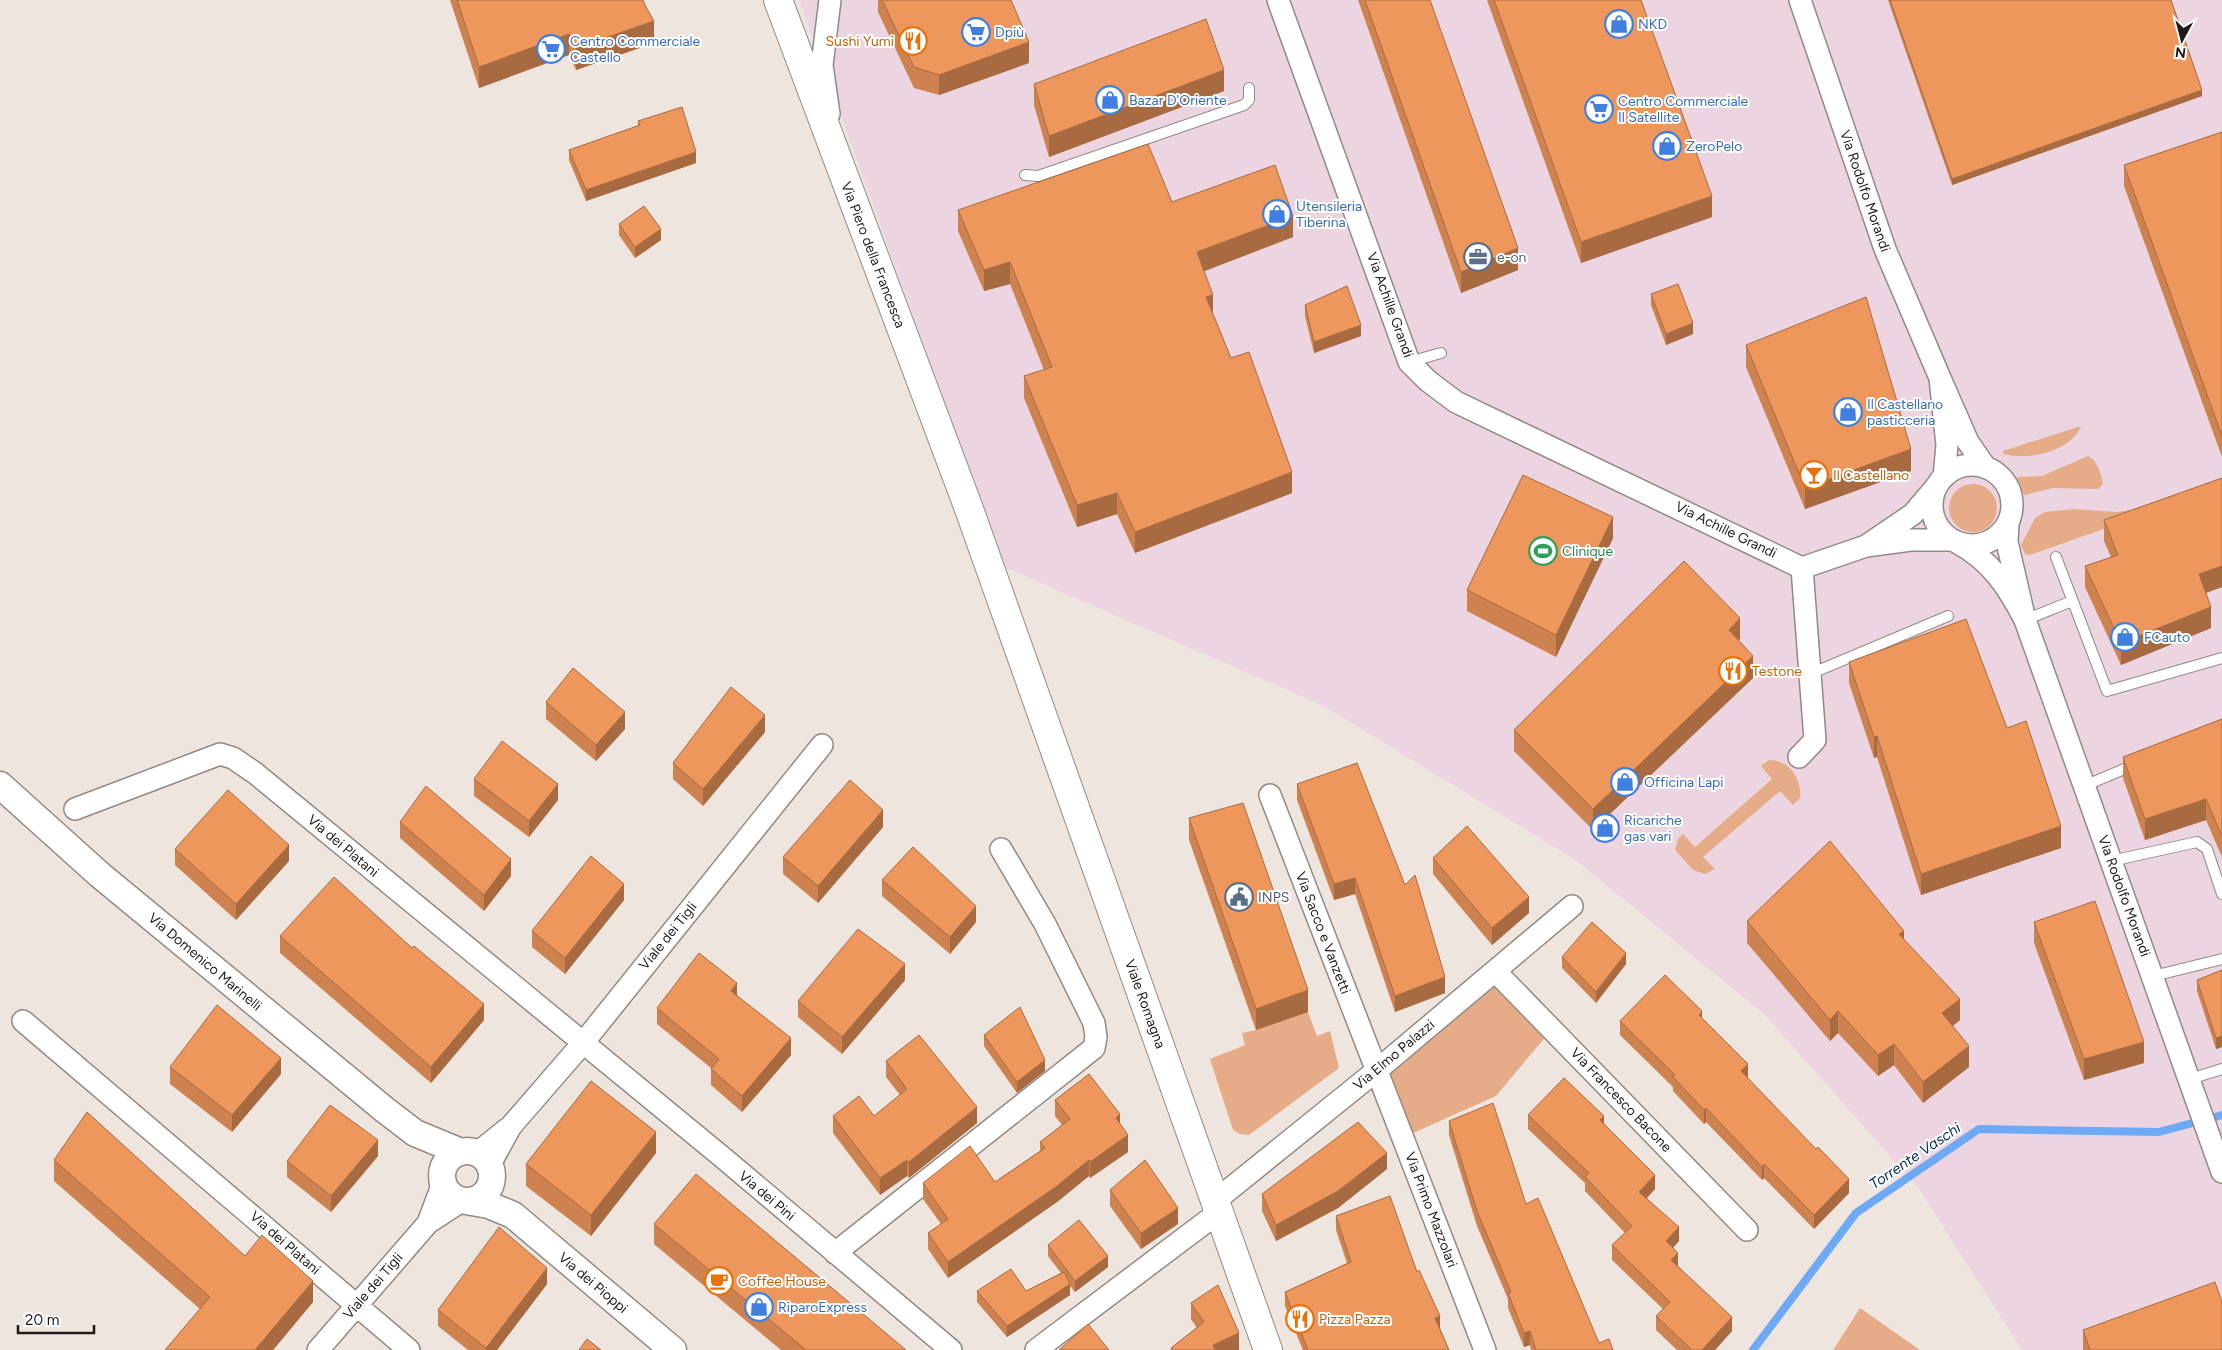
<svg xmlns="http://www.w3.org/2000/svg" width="2222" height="1350" font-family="Figtree,sans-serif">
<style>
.industrial{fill:#ecd5e1}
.green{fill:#e6ac88}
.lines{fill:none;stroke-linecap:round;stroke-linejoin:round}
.stream{stroke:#6ea9f6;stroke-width:8}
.service-casing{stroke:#928a85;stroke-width:12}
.minor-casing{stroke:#928a85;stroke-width:24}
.tertiary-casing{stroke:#928a85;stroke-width:29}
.secondary-casing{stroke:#928a85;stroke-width:30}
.service{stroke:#fff;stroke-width:10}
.minor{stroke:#fff;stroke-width:21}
.tertiary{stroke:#fff;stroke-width:26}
.secondary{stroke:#fff;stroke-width:28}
.wall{fill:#cd8250}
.shaded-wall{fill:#a76a41}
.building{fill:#ee975d;stroke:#a76a41}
.labels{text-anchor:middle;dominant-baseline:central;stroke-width:4;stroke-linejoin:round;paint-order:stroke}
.shop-label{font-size:14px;fill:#366cbe;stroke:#fff;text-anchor:start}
.food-label{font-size:14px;fill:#c56008;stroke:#fff;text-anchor:start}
.street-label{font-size:14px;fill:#1e1b19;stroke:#fff}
.service-label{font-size:14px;fill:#4e5e75;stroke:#fff;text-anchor:start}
.leisure-label{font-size:14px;fill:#27864d;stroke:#fff;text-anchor:start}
.water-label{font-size:15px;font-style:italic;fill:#012b59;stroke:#fff}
</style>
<rect width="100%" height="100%" fill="#eee5df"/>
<path class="industrial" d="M799 0H2222V1350H2022L1919 1189 1765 1015 1577 861 1324 706 1004 567Z"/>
<path class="green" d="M2078 427H2081C2068 453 2028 460 2003 454V451Z
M2088 456C2098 461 2101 474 2103 484L2098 489 2053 488 2025 495 2019 490 2017 477 2042 476Z
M1949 508a24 24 0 1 1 48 0a24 24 0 1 1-48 0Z
M2174 495 2180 502 2030 555 2025 554 2021 545 2035 518 2045 512 2074 509 2116 512 2139 509Z
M1769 760C1790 760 1802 779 1800 798L1793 805 1780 791 1703 857 1715 869 1705 874 1693 870 1675 850 1678 839 1683 834 1695 847 1772 779 1761 766Z
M1495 971 1553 1028 1496 1096 1402 1138 1376 1071Z
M1308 1012 1317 1036 1330 1031 1339 1068 1249 1135 1240 1134 1233 1130 1210 1059 1245 1045 1242 1033 1256 1030Z
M1860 1308 1920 1350H1833Z"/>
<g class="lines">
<path class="stream" d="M1753 1350 1856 1213 1979 1129 2159 1132 2222 1115"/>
<defs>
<path id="service" d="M1025 175 1038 176 1053 171 1244 105 1249 100V88
M1409 362 1441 353
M2056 557 2107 691 2222 658
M2025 620 2072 601
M1810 674 1948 616
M2084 786 2134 765
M2111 861 2197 842 2207 849 2222 894
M2153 976 2222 959
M2190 1079 2222 1069"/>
<path id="minor" d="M1278 0 1409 362 1428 381 1456 402 1802 568 1866 546
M1800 0 1885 249 1940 378
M829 114 822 65 830 0
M1932 505a40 40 0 1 1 80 0a40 40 0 1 1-80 0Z
M1944 477 1947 445 1940 378 1968 442 1986 468
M1935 488 1913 514 1866 546 1911 540H1951
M1958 543C1991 561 2008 587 2025 620L2007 542 2008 523
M2025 620 2222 1172
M1799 757 1815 740 1802 568
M1270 795 1485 1350
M75 809 220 754 233 758 255 773 721 1156 951 1350
M1495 971 1747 1230
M23 1021 409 1350
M476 1154 507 1129
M489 1166 511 1126 583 1043 822 745
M1215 1201 1376 1071 1572 906
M428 1223 443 1183
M835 1253 1094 1048 1096 1037 1094 1023 1045 924 1001 849
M318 1350 428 1223 463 1200
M1036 1350 1219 1212"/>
<path id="tertiary" d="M0 785 100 875 385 1110 415 1133 461 1152
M442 1176a25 25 0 1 1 50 0a25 25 0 1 1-50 0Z
M466 1201 489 1205 513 1215 673 1350"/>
<path id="secondary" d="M778 0 969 509 1268 1350"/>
</defs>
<use href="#service" class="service-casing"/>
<use href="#minor" class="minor-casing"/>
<use href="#tertiary" class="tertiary-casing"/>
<use href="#secondary" class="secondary-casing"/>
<use href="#service" class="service"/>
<use href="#minor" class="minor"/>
<use href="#tertiary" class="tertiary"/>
<use href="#secondary" class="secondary"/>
</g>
<path class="wall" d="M450 0H643L654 43 576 70 569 55 479 88Z
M878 0H1011L1029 63 939 95 914 88 878 12Z
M1358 0H1430L1518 270 1461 293Z
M1487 0H1641L1712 217 1581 263Z
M1888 0H2171L2202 96 1952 185Z
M1034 84 1224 91 1049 157 1034 105Z
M638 121 696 163 586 201 569 160V150L638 126Z
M2222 132V457L2124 186V165Z
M1172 202 1293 237 1204 271 1213 314 1231 358 1292 493 1135 553 1117 514 1077 527 1024 398V376L1044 370 1010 284 984 291 958 231V210Z
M619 224 661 240 635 258 619 235Z
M1651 294 1693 334 1666 345 1651 305Z
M1305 305 1361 336 1314 353 1305 316Z
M1746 345 1911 471 1805 509 1746 367Z
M2222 478V587L2206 593 2211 628 2121 665 2085 587V566L2111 557 2104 541V520Z
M1613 538 1556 657 1467 611V590Z
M1740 639 1738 640 1753 678 1593 830 1514 751V730Z
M1849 662 2007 728 2061 848 1921 895 1877 757 1874 758 1849 683Z
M546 702 625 729 596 761 546 719Z
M2222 719V857L2206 820 2145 840 2123 778V757Z
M765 732 703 806 673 779V763Z
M474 779 558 800 529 837 474 796Z
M1297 784 1445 993 1395 1012 1355 894 1334 900 1297 800Z
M1189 818 1308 1012 1256 1030 1189 840Z
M400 822 511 876 484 911 400 838Z
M883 827 818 903 783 874V857Z
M175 849 289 861 236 920 175 865Z
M1433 858 1529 913 1492 945 1433 874Z
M882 880 976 922 950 954 882 896Z
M624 900 565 974 532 947V931Z
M1747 921 1904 939 1960 1020 1953 1026 1969 1067 1923 1103 1894 1065 1878 1076 1838 1033 1830 1041 1747 943Z
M2034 922 2144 1063 2084 1080 2034 943Z
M280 936 484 1020 431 1083 280 953Z
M1562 957 1626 964 1596 1003 1562 968Z
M2222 970V1047L2216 1049 2197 991V980Z
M905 980 842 1054 798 1017V1001Z
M737 995 791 1055 742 1112 711 1085V1068L657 1024V1008Z
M1702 1018 1748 1078 1849 1193 1814 1229 1764 1178 1762 1180 1706 1122 1704 1124 1673 1091V1087L1620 1035V1021Z
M984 1035 1045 1071 1017 1093 984 1046Z
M886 1061 977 1123 909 1178 907 1176 880 1195 833 1133V1116H874L900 1095 886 1077Z
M170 1067 281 1074 232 1132 170 1084Z
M1055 1100 1120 1124 1128 1152 1090 1178 1089 1176 1057 1202 948 1278 928 1249V1233L941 1224 923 1199V1183L995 1182 1040 1151V1142L1062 1125 1055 1116Z
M1528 1115 1604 1123 1655 1189 1647 1198 1679 1241 1673 1248 1678 1266 1732 1331 1715 1350H1677L1656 1330V1316L1663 1309 1612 1260V1245L1625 1233 1585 1191V1183L1528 1129Z
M1449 1121 1526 1204 1599 1343 1613 1350H1531L1530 1345 1524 1347 1508 1308V1299L1477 1226 1449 1135Z
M656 1153 591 1236 526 1186V1164Z
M378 1156 331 1212 287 1177V1161Z
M54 1160 245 1256 313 1302 273 1350H165L200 1309 54 1181Z
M1387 1169 1338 1208 1276 1241 1262 1211V1194Z
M1110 1190 1178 1224 1141 1249 1110 1206Z
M1336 1216 1417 1272 1440 1328 1449 1350H1303L1285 1306V1292L1347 1263 1336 1230Z
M654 1224 906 1350H781L654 1244Z
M1048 1245 1108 1267 1075 1292 1070 1286V1295L1007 1337 977 1302V1291H1026L1061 1273 1048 1256Z
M547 1284 497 1350H468L438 1326V1310Z
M1191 1303 1239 1350H1171V1348L1197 1328 1191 1319Z
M2083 1330 2222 1350H2083Z"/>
<path class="shaded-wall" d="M654 21V43L576 70V48Z
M569 34V55L479 88V67Z
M1029 42V63L939 95V75Z
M1224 70V91L1049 157V136Z
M2202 90V96L1952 185V179Z
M696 152V163L586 201V190Z
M1712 196V217L1581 263V242Z
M1293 216V237L1197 274V252Z
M661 229V240L635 258V247Z
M1518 248V270L1461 293V272Z
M1010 262V284L984 291V270Z
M1213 295V316L1206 297Z
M1693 323V334L1666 345V334Z
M1361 325V336L1314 353V342Z
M1911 449V471L1805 509V488Z
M1292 472V493L1135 553V532Z
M1117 493V514L1077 527V505Z
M1613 517V538L1556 657V635Z
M2222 566V587L2199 595V574Z
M2211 607V628L2121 665V643Z
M1740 618V639L1729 652V630Z
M1753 656V678L1593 830V809Z
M625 712V729L596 761V745Z
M765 715V732L703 806V789Z
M1877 736V757L1874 758V737Z
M558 784V800L529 837V821Z
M2206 799V820L2145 840V819Z
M883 810V827L818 903V886Z
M2061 826V848L1921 895V874Z
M289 845V861L236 920V904Z
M511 859V876L484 911V895Z
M1355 878V894L1334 900V884Z
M624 884V900L565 974V958Z
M1529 897V913L1492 945V928Z
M976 906V922L950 954V937Z
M1904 931V953L1899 934Z
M1626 953V964L1596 1003V992Z
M905 964V980L842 1054V1037Z
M1445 977V993L1395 1012V996Z
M737 983V1000L731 991Z
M1308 990V1012L1256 1030V1009Z
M1960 999V1020L1942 1034V1013Z
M484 1004V1020L431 1083V1067Z
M1702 1011V1025L1699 1015Z
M1838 1011V1033L1830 1041V1020Z
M2222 1036V1047L2216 1049V1038Z
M791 1038V1055L742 1112V1096Z
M2144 1042V1063L2084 1080V1059Z
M1894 1044V1065L1878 1076V1055Z
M1969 1046V1067L1923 1103V1082Z
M281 1058V1074L232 1132V1115Z
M1045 1060V1071L1017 1093V1082Z
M1748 1064V1078L1741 1071Z
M977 1107V1123L909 1178V1162Z
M1706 1108V1122L1704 1124V1110Z
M1120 1114V1131L1116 1118Z
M1604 1116V1130L1600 1120Z
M656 1132V1153L591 1236V1215Z
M1128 1135V1152L1090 1178V1162Z
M378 1140V1156L331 1212V1196Z
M1387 1153V1169L1338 1208 1276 1241V1225Z
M907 1160V1176L880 1195V1178Z
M1089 1160V1176L1057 1202 948 1278V1262Z
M1764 1164V1178L1762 1180V1167Z
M1655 1175V1189L1639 1206V1192Z
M1849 1179V1193L1814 1229V1215Z
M1178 1208V1224L1141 1249V1233Z
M1679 1227V1241L1666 1255V1241Z
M1678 1253V1267L1671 1260Z
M1108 1256V1267L1075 1292V1281Z
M547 1268V1284L497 1350H486V1348Z
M313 1281V1302L273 1350H255Z
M1070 1284V1295L1007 1337V1326Z
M1440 1316V1331L1435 1318Z
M1732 1317V1331L1715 1350H1702Z
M1530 1331V1345L1524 1347V1333Z
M1239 1333V1350H1213V1345Z"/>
<path class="building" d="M457 0H643L646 7 654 21 576 48 569 34 479 67Z
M882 0H1011L1029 42 939 75 914 67Z
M1365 0H1430L1518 248 1461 272Z
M1494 0H1641L1712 196 1581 242Z
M1890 0H2171L2202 90 1952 179Z
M1206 19 1224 70 1049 136 1034 84Z
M682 107 696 152 586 190 569 150 640 125 638 121Z
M2222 132V436L2124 165Z
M1148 144 1172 202 1275 165 1293 216 1197 252 1213 295 1206 297 1231 358 1249 352 1292 472 1135 532 1117 493 1077 505 1024 376 1052 367 1010 262 984 270 958 210Z
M644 206 661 229 635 247 619 224Z
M1678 284 1693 323 1666 334 1651 294Z
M1347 286 1361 325 1314 342 1305 305Z
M1866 297 1911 449 1805 488 1746 345Z
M1523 475 1613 517 1556 635 1467 590Z
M2222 478V566L2199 574 2211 607 2121 643 2085 566 2118 555 2104 520Z
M1684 561 1740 618 1729 630 1753 656 1593 809 1514 730Z
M1966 619 2007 728 2026 721 2061 826 1921 874 1877 736 1874 737 1849 662Z
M573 668 625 712 596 745 546 702Z
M731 687 765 715 703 789 673 763Z
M2222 719V836L2206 799 2145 819 2123 757Z
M502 741 558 784 529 821 474 779Z
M1357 763 1405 885 1415 875 1445 977 1395 996 1355 878 1334 884 1297 784Z
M850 780 883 810 818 886 783 857Z
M426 786 511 859 484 895 400 822Z
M228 790 289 845 236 904 175 849Z
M1243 803 1308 990 1256 1009 1189 818Z
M1467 826 1529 897 1492 928 1433 858Z
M1830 841 1904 931 1899 934 1960 999 1942 1013 1969 1046 1923 1082 1894 1044 1878 1055 1838 1011 1830 1020 1747 921Z
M913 847 976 906 950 937 882 880Z
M591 856 624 884 565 958 532 931Z
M334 877 412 948 414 946 484 1004 431 1067 280 936Z
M2095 901 2144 1042 2084 1059 2034 922Z
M1592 922 1626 953 1596 992 1562 957Z
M858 929 905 964 842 1037 798 1001Z
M699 953 737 983 731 991 791 1038 742 1096 711 1069 719 1059 657 1008Z
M2222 970V1036L2216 1038 2197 980Z
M1665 975 1702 1011 1699 1015 1748 1064 1741 1071 1816 1149 1818 1147 1849 1179 1814 1215 1764 1164 1762 1167 1706 1108 1704 1110 1673 1077 1675 1075 1620 1021Z
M217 1005 281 1058 232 1115 170 1067Z
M1020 1007 1045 1060 1017 1082 984 1035Z
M919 1035 977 1107 909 1162 907 1160 880 1178 833 1116 859 1096 874 1116 907 1089 886 1061Z
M1089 1074 1120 1114 1116 1118 1128 1135 1090 1162 1089 1160 1057 1186 948 1262 928 1233 948 1219 923 1183 970 1146 995 1182 1045 1148 1040 1142 1070 1119 1055 1100Z
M1564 1078 1604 1116 1600 1120 1655 1175 1639 1192 1679 1227 1666 1241 1678 1253 1671 1260 1732 1317 1702 1350H1692L1656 1316 1670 1302 1612 1245 1632 1226 1585 1177 1589 1173 1528 1115Z
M591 1081 656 1132 591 1215 526 1164Z
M1493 1103 1526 1204 1538 1198 1599 1343 1609 1339 1613 1350H1536L1530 1331 1524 1333 1508 1293 1511 1292 1477 1211 1449 1121Z
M330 1105 378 1140 331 1196 287 1161Z
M87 1112 245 1256 262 1235 313 1281 255 1350H165L210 1297 54 1160Z
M1358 1122 1387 1153 1338 1191 1276 1225 1262 1194Z
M1145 1160 1178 1208 1141 1233 1110 1190Z
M696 1174 906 1350H806L654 1224Z
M1390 1196 1417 1272 1419 1270 1440 1316 1435 1318 1449 1350H1308L1285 1292 1351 1262 1336 1216Z
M1079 1220 1108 1256 1075 1281 1048 1245Z
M499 1227 547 1268 486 1348 438 1310Z
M1011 1269 1026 1291 1064 1272 1070 1284 1007 1326 977 1291Z
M2215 1282 2222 1302V1350H2090L2083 1330Z
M1218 1285 1239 1333 1213 1345 1215 1350H1172L1171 1348 1204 1322 1191 1303Z
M1088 1324 1109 1350H1059Z
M587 1339 601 1350H579Z"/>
<defs>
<symbol id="shop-ring" viewBox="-11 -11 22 22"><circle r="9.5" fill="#fff" stroke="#3f7fe0" stroke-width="1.5"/><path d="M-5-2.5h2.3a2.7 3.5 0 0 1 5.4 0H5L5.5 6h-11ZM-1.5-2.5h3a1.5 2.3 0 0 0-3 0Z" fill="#3f7fe0"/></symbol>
<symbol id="supermarket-ring" viewBox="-11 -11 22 22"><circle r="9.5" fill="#fff" stroke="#3f7fe0" stroke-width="1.5"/><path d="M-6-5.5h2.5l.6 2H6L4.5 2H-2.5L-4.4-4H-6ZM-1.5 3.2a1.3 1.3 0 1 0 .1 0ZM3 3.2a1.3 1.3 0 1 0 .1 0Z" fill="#3f7fe0"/></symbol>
<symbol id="restaurant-ring" viewBox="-11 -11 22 22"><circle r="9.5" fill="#fff" stroke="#e8710a" stroke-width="1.5"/><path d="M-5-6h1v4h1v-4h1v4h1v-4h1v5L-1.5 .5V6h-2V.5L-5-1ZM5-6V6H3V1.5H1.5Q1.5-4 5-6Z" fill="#e8710a"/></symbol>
<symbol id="office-ring" viewBox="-11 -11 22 22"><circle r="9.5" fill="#fff" stroke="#5c6f8a" stroke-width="1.5"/><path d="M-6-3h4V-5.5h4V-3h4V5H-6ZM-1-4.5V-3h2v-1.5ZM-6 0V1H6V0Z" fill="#5c6f8a"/></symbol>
<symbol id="bar-ring" viewBox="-11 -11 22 22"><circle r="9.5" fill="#fff" stroke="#e8710a" stroke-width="1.5"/><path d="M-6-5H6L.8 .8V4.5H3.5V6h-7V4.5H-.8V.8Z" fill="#e8710a"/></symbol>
<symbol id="stadium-ring" viewBox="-11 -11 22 22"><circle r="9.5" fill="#fff" stroke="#2e9e5b" stroke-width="1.5"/><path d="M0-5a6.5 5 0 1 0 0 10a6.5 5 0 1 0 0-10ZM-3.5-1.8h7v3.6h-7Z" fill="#2e9e5b"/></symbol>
<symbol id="civic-ring" viewBox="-11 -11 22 22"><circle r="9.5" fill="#fff" stroke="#5c6f8a" stroke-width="1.5"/><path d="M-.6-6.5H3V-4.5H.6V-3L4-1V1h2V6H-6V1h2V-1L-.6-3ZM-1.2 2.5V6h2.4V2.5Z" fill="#5c6f8a"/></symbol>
<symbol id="cafe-ring" viewBox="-11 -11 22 22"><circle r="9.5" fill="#fff" stroke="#e8710a" stroke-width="1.5"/><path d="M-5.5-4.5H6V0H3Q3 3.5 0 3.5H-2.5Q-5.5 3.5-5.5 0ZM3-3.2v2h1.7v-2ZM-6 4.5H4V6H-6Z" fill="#e8710a"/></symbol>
</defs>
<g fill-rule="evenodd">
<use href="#shop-ring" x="1603" y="8" width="32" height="32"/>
<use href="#supermarket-ring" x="960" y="16" width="32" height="32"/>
<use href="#restaurant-ring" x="897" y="25" width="32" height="32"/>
<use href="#supermarket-ring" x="535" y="33" width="32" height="32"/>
<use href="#shop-ring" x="1094" y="84" width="32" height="32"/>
<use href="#supermarket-ring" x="1583" y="93" width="32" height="32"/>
<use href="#shop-ring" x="1651" y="130" width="32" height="32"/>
<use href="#shop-ring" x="1261" y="198" width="32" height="32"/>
<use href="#office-ring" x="1462" y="241" width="32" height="32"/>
<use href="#shop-ring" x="1832" y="396" width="32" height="32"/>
<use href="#bar-ring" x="1798" y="459" width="32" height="32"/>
<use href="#stadium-ring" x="1527" y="535" width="32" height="32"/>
<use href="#shop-ring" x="2109" y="621" width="32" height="32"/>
<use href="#restaurant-ring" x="1717" y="655" width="32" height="32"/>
<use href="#shop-ring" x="1609" y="766" width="32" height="32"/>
<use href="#shop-ring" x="1589" y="812" width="32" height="32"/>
<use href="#civic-ring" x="1223" y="881" width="32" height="32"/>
<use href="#cafe-ring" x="703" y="1265" width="32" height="32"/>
<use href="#shop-ring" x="743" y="1291" width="32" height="32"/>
<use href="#restaurant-ring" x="1284" y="1303" width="32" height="32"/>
</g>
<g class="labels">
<g class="shop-label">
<text x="1638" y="24">NKD</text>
<text x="995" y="32">Dpiù</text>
<text x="570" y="41">Centro Commerciale<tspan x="570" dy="16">Castello</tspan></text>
<text x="1129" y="100">Bazar D'Oriente</text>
<text x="1618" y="101">Centro Commerciale<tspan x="1618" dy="16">Il Satellite</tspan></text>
<text x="1686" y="146">ZeroPelo</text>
<text x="1296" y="206">Utensileria<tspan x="1296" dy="16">Tiberina</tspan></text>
<text x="1867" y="404">Il Castellano<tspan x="1867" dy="16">pasticceria</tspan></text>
<text x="2144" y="637">FCauto</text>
<text x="1644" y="782">Officina Lapi</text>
<text x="1624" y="820">Ricariche<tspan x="1624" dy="16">gas vari</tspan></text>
<text x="778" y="1307">RiparoExpress</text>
</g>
<g class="food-label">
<text x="894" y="41" text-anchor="end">Sushi Yumi</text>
<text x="1833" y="475">Il Castellano</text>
<text x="1752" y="671">Testone</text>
<text x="738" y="1281">Coffee House</text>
<text x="1319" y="1319">Pizza Pazza</text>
</g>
<g class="street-label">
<text transform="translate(1865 191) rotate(71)">Via Rodolfo Morandi</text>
<text transform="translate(873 255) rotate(69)">Via Piero della Francesca</text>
<text transform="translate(1390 305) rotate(70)">Via Achille Grandi</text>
<text transform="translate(1726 530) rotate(26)">Via Achille Grandi</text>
<text transform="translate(343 846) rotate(40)">Via dei Platani</text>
<text transform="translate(2124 896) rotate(70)">Via Rodolfo Morandi</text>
<text transform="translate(1323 933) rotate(69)">Via Sacco e Vanzetti</text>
<text transform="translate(668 936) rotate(-51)">Viale dei Tigli</text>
<text transform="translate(205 962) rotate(40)">Via Domenico Marinelli</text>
<text transform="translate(1145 1004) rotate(70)">Viale Romagna</text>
<text transform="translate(1394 1055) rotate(-40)">Via Elmo Palazzi</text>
<text transform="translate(1621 1100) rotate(46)">Via Francesco Bacone</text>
<text transform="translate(767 1196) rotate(40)">Via dei Pini</text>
<text transform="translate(1431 1210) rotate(69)">Via Primo Mazzolari</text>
<text transform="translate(285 1243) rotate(41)">Via dei Platani</text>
<text transform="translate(593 1283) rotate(40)">Via dei Pioppi</text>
<text transform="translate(373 1286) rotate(-49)">Viale dei Tigli</text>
</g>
<g class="service-label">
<text x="1497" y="257">e-on</text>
<text x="1258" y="897">INPS</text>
</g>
<g class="leisure-label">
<text x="1562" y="551">Clinique</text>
</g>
<g class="water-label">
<text transform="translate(1915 1156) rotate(-34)">Torrente Vaschi</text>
</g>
</g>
<g transform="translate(2182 40) rotate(187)" stroke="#ffffff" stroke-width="4" paint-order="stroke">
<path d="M0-4L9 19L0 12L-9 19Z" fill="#1e1b19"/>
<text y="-8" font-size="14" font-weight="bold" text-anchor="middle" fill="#1e1b19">N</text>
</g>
<path d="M18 1325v8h76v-8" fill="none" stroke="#1e1b19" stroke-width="2.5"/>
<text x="25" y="1325" font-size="15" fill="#1e1b19" stroke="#ffffff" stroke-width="4" paint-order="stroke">20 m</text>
</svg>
